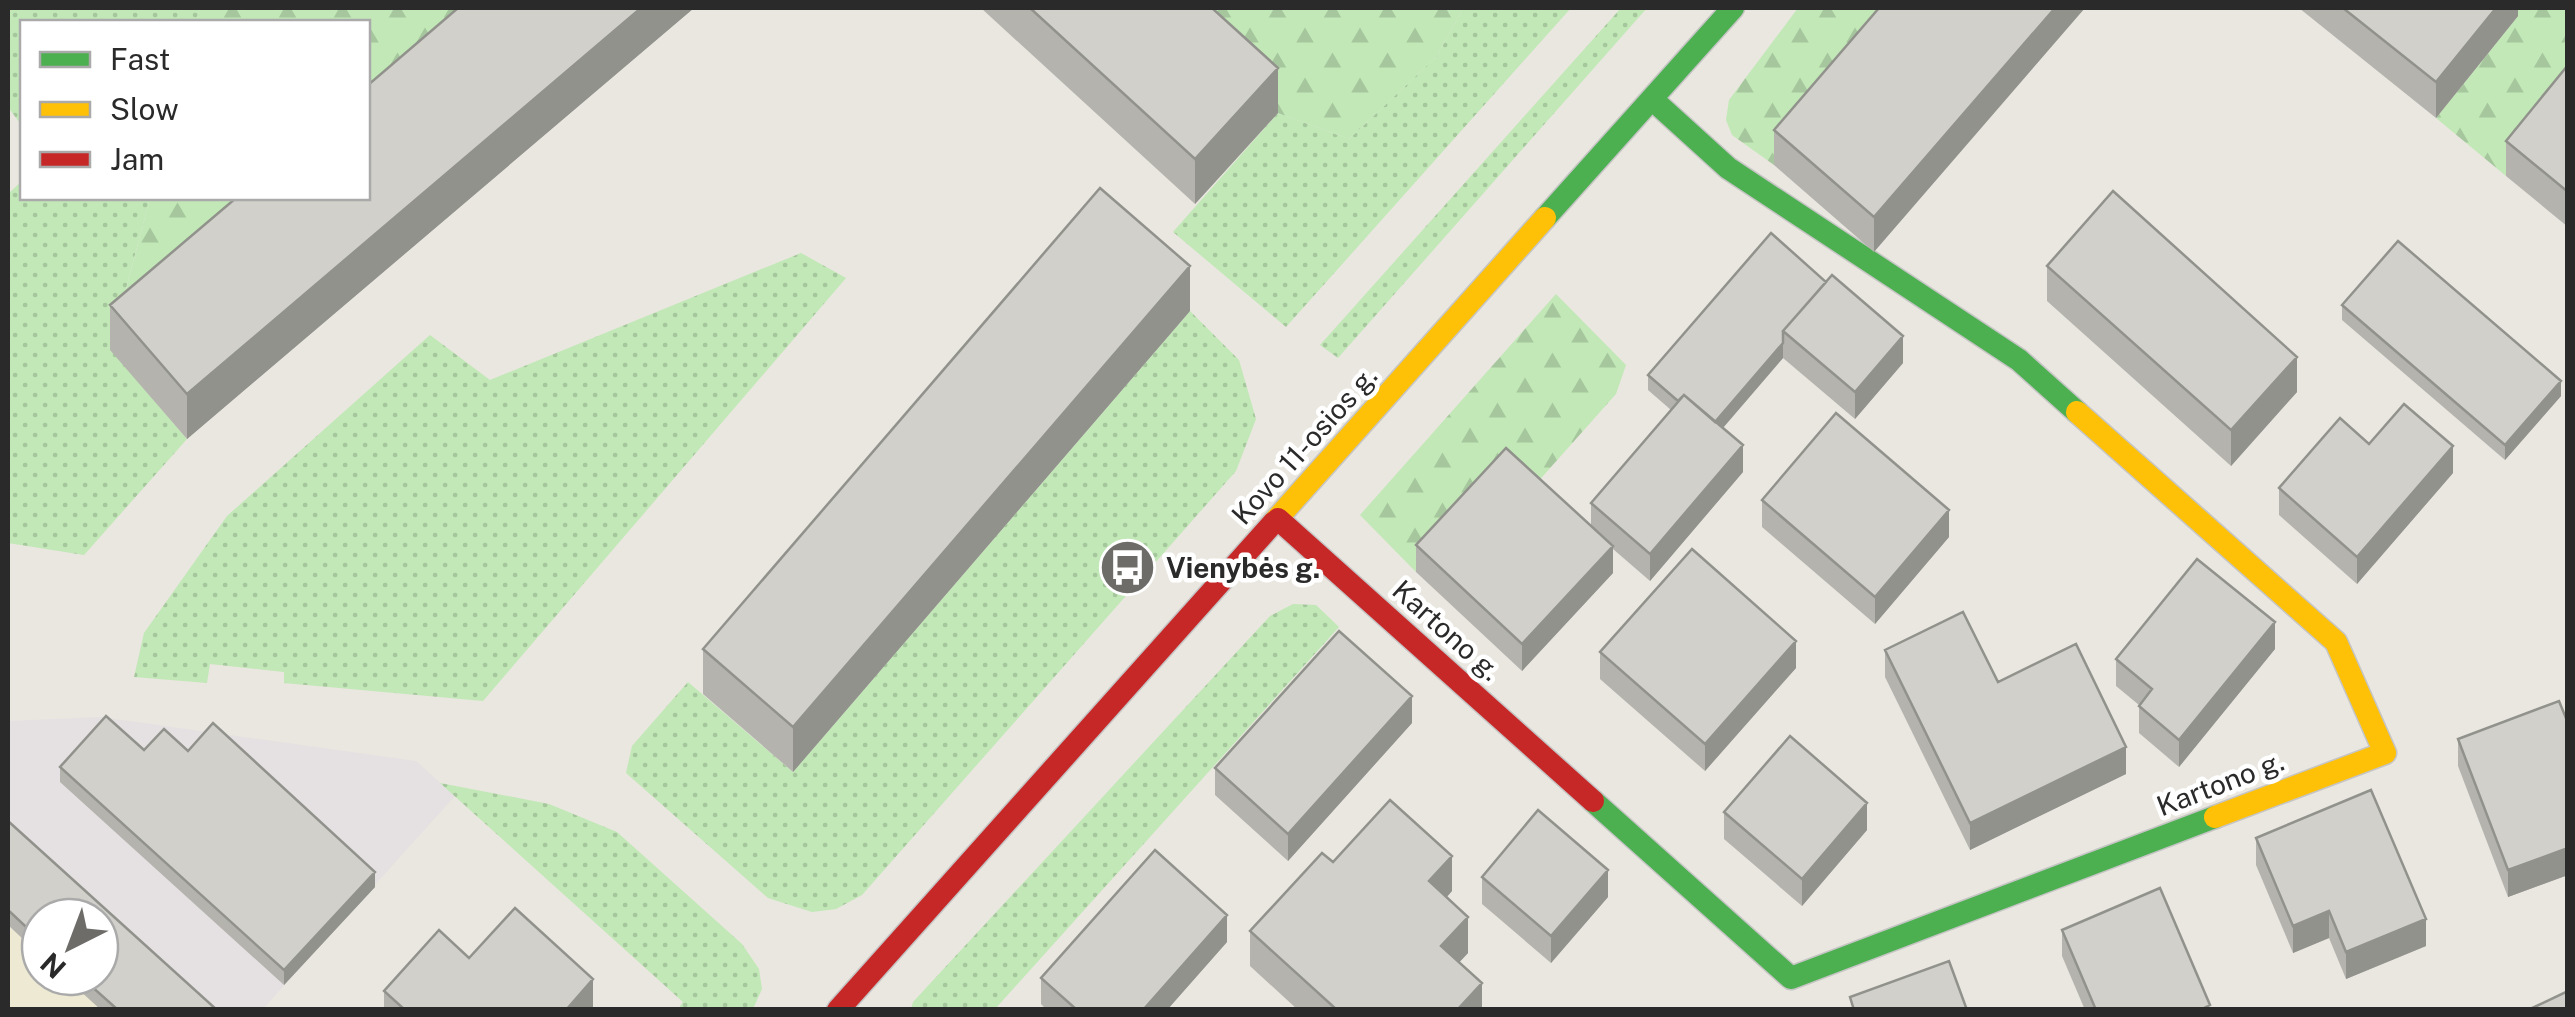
<svg xmlns="http://www.w3.org/2000/svg" width="2575" height="1017" font-family="'Public Sans',sans-serif">
<style>
.industrial{fill:#e5e1e2}
.education{fill:#ede9d3}
.grass{fill:url(#grass-dots)}
.forest{fill:url(#forest-firs)}
.lines{fill:none;stroke-linecap:round;stroke-linejoin:round}
.fast-casing{stroke:#c6c5c5;stroke-width:25}
.slow-casing{stroke:#c6c5c5;stroke-width:25}
.jam-casing{stroke:#c6c5c5;stroke-width:25}
.fast{stroke:#4caf50;stroke-width:22}
.slow{stroke:#ffc107;stroke-width:22}
.jam{stroke:#c62828;stroke-width:22}
.wall{fill:#b4b3ae}
.shaded-wall{fill:#92928d}
.building{fill:#d1d0ca;stroke:#92928d;stroke-width:2.5}
.labels{text-anchor:middle;dominant-baseline:central;stroke-width:9;stroke-linejoin:round;paint-order:stroke}
.street-label{font-size:28px;fill:#2a2a2a;stroke:#fff}
.poi-label{font-size:28px;font-weight:bold;fill:#2a2a2a;stroke:#fff;text-anchor:start}
</style>
<defs>
<pattern id="grass-dots" width="8" height="8" patternUnits="userSpaceOnUse" patternTransform="scale(2.5)"><rect width="8" height="8" fill="#c1e8b6"/><path d="M2 2h.1M6 6h.1" fill="none" stroke="#a6c79d" stroke-width="1.8" stroke-linecap="round"/></pattern>
<pattern id="forest-firs" width="22" height="20" patternUnits="userSpaceOnUse" patternTransform="scale(2.5)"><rect width="22" height="20" fill="#c1e8b6"/><path d="M5 1l3.5 6h-7zM16 11l3.5 6h-7z" fill="#a6c79d"/></pattern>
</defs>
<rect width="100%" height="100%" fill="#e9e7df"/>
<path class="industrial" d="M101 717 416 761 455 796 263 1009H101L100 917H40L8 925V721Z"/>
<path class="education" d="M8 925 40 955V977H65L101 1009H8Z"/>
<path class="grass" d="M8 8H200L196 22H22V126L8 107Z
M1463 8H1571L1286 327 1173 232 1278 113 1349 139 1437 56Z
M1621 8H1647L1338 358 1320 345Z
M22 181V198H150L110 349 187 439 84 555 8 543V194Z
M801 253 846 278 483 701 284 683V672L210 664 207 683 134 677 144 633 227 516 430 335 490 380Z
M1190 311 1239 360 1256 419 1236 471 862 895 836 909 812 912 768 898 626 773 632 746 688 682 793 772Z
M1293 604 1316 605 1339 627 995 1009H911L913 1002 1270 616Z
M440 783 549 804 617 832 742 944 759 969 762 989 753 1009H678L683 1002Z"/>
<path class="forest" d="M200 8H511L368 130V22H196Z
M1163 8H1463L1437 56 1349 139 1278 113Z
M1798 8H1909L1774 165 1732 135 1726 120 1729 100Z
M2509 8H2567V100L2506 176 2436 118 2518 16Z
M150 198H288L110 350Z
M1556 294 1626 365 1616 394 1527 494 1416 572 1360 515Z"/>
<g class="lines">
<defs>
<path id="fast" d="M1653 100 1728 168 2019 360 2077 412
M1545 218 1733 8
M1593 801 1791 978 2215 817"/>
<path id="slow" d="M2077 412 2336 642 2385 753 2215 817
M1274 522 1545 218"/>
<path id="jam" d="M1278 519 1593 801
M838 1010 1274 522"/>
</defs>
<use href="#fast" class="fast-casing"/>
<use href="#slow" class="slow-casing"/>
<use href="#jam" class="jam-casing"/>
<use href="#fast" class="fast"/>
<use href="#slow" class="slow"/>
<use href="#jam" class="jam"/>
</g>
<path class="wall" d="M458 8H694L187 439 110 350V305Z
M981 8H1212L1278 113 1195 204Z
M1879 8 1874 252 1774 165V130Z
M2299 8H2518V16L2436 118Z
M2568 65V227L2506 176V141Z
M1771 233 1903 363 1855 419 1783 358 1723 428 1743 472 1650 581 1613 549V573L1522 671 1416 572V545L1591 526V503L1671 410 1648 390V375Z
M2047 266 2297 392 2231 466 2047 301Z
M2342 305 2561 396 2505 460 2342 320Z
M1190 311 793 772 703 694V649Z
M2369 444 2453 473 2357 584 2279 515V488Z
M1762 500 1949 537 1875 624 1762 527Z
M2275 649 2179 767 2139 733V705L2116 686V659Z
M1885 650 1998 682 2126 774 1970 850 1885 677Z
M1600 652 1796 668 1705 771 1600 679Z
M1412 723 1288 861 1215 795V768Z
M2568 723V875L2508 897 2458 766V739Z
M144 750 188 751 375 887 284 985 60 782V767Z
M1724 812 1867 830 1802 906 1724 839Z
M8 821 217 1010H101L65 977H100L40 917V955L8 925Z
M2256 838 2426 946 2346 979 2329 938 2293 953 2256 865Z
M1333 862 1452 891 1447 897 1468 953 1459 962 1482 1010H1298L1250 966V931Z
M1482 877 1608 897 1551 963 1482 904Z
M2062 930 2210 1010H2085L2062 956Z
M1227 942 1167 1010H1047L1041 1004V978Z
M469 958 593 1010H384V991Z"/>
<path class="shaded-wall" d="M641 8H694L187 439V394Z
M2055 8H2085L1874 252V217Z
M2496 8H2518V16L2436 118V82Z
M1278 68V113L1195 204V159Z
M1190 266V311L793 772V727Z
M1903 336V363L1855 419V392Z
M1783 343V358L1709 444V429Z
M2297 357V392L2231 466V430Z
M2561 381V396L2505 460V445Z
M1743 445V472L1650 581V554Z
M2453 446V473L2357 584V557Z
M1949 510V537L1875 624V597Z
M1613 546V573L1522 671V644Z
M2275 622V649L2179 767V740Z
M1796 641V668L1705 771V744Z
M1412 696V723L1288 861V834Z
M2126 747V774L1970 850V823Z
M1867 803V830L1802 906V879Z
M2568 848V875L2508 897V870Z
M1452 856V891L1429 916V881Z
M1608 870V897L1551 963V936Z
M375 872V887L284 985V970Z
M2329 911V938L2293 953V926Z
M1227 915V942L1167 1010H1143Z
M1468 917V953L1441 982V946Z
M2426 919V946L2346 979V952Z
M593 979V1010H566Z
M1482 983V1010H1457Z"/>
<path class="building" d="M458 8H641L187 394 110 305 236 198H368V85Z
M1030 8H1212L1278 68 1195 159Z
M1879 8H2055L1874 217 1774 130Z
M2343 8H2496L2436 82Z
M2568 65V192L2506 141Z
M1100 188 1190 266 793 727 703 649Z
M2113 191 2297 357 2231 430 2047 266Z
M1771 233 1826 282 1783 331V343L1715 422 1684 395 1678 401 1648 375Z
M2398 241 2561 381 2505 445 2342 305Z
M1832 275 1903 336 1855 392 1783 331Z
M1684 395 1743 445 1650 554 1591 503Z
M2404 404 2453 446 2357 557 2279 488 2340 418 2369 444Z
M1836 413 1949 510 1875 597 1762 500Z
M1506 448 1613 546 1522 644 1416 545Z
M1692 549 1796 641 1705 744 1600 652Z
M2197 559 2275 622 2179 740 2139 706 2152 689 2116 659Z
M1963 612 1998 682 2076 644 2126 747 1970 823 1885 650Z
M1339 631 1412 696 1288 834 1215 768Z
M2559 701 2568 723V848L2508 870 2458 739Z
M106 716 144 750 164 729 188 751 213 723 375 872 284 970 60 767Z
M1790 736 1867 803 1802 879 1724 812Z
M2371 790 2426 919 2346 952 2329 911 2293 926 2256 838Z
M1390 800 1452 856 1429 881 1468 917 1441 946 1482 983 1457 1010H1337L1250 931 1322 853 1333 862Z
M1538 810 1608 870 1551 936 1482 877Z
M8 821 217 1010H118L81 977H100V917H40V940L8 910Z
M1155 850 1227 915 1143 1010H1077L1041 978Z
M2160 888 2210 1005 2200 1010H2096L2062 930Z
M515 908 593 979 566 1010H405L384 991 439 930 469 958Z
M1949 961 1967 1010H1854L1850 997Z
M2568 991V1010H2528Z"/>
<defs>
<symbol id="bus-disc" viewBox="-11 -11 22 22"><circle r="9.5" fill="#6d6c69" stroke="#fff"/><path d="M-5-6H5V4H4V6H2V4H-2V6H-4V4H-5ZM-3.5-4V0h7V-4ZM-3.5 1.2v1.5H-2V1.2ZM2 1.2v1.5H3.5V1.2Z" fill="#fff"/></symbol>
</defs>
<g fill-rule="evenodd">
<use href="#bus-disc" x="1096" y="536" width="63" height="63"/>
</g>
<g class="labels">
<g class="street-label">
<text transform="translate(1304 445) rotate(-48)">Kovo 11-osios g.</text>
<text transform="translate(1447 630) rotate(42)">Kartono g.</text>
<text transform="translate(2220 783) rotate(-21)">Kartono g.</text>
</g>
<g class="poi-label">
<text x="1166" y="567">Vienybės g.</text>
</g>
</g>
<rect width="2575" height="1017" fill="none" stroke="#2a2a2a" stroke-width="20"/>
<rect x="20" y="20" width="350" height="180" fill="#ffffff" stroke="#aaaaaa" stroke-width="2.5"/>
<rect x="40" y="52" width="50" height="15" fill="#4caf50" stroke="#aaaaaa" stroke-width="2.5"/>
<text x="110" y="70" font-size="30" fill="#2a2a2a">Fast</text>
<rect x="40" y="102" width="50" height="15" fill="#ffc107" stroke="#aaaaaa" stroke-width="2.5"/>
<text x="110" y="120" font-size="30" fill="#2a2a2a">Slow</text>
<rect x="40" y="152" width="50" height="15" fill="#c62828" stroke="#aaaaaa" stroke-width="2.5"/>
<text x="110" y="170" font-size="30" fill="#2a2a2a">Jam</text>
<g transform="translate(70 947) rotate(222)"><circle r="48" fill="#ffffff" stroke="#aaaaaa" stroke-width="2.5"/>
<path d="M0-8L18 38L0 25L-18 38Z" fill="#6d6c69"/>
<text y="-15" font-size="28" font-weight="bold" text-anchor="middle" fill="#2a2a2a">N</text>
</g>
</svg>
